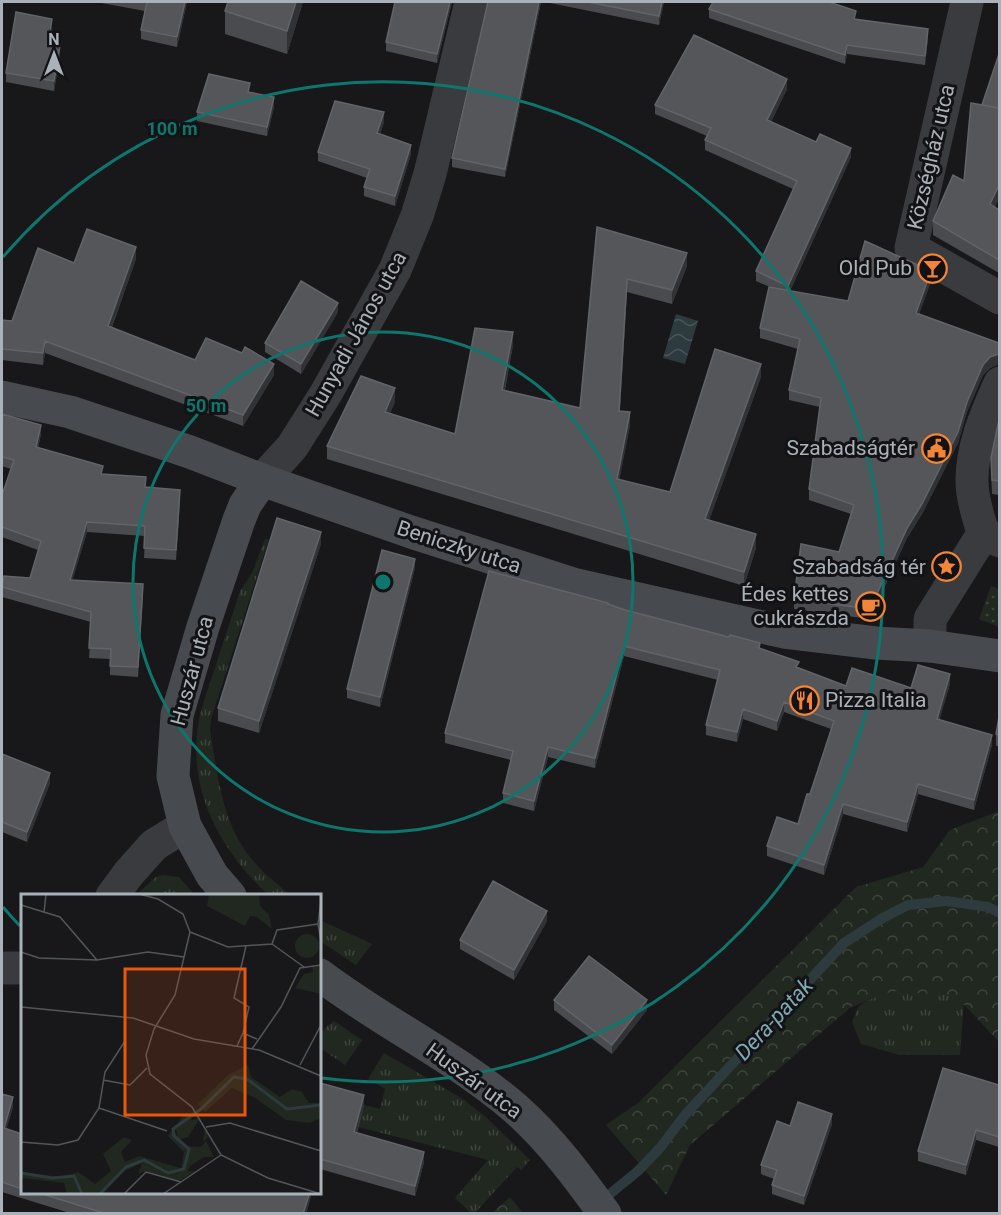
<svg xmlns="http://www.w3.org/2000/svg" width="1001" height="1215" font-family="Roboto,sans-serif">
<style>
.grass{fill:url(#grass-tufts)}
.forest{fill:url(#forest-crowns)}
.garden{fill:url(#garden-dots)}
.water{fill:url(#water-waves)}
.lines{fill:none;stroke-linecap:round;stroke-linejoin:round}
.stream{stroke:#2d3b3e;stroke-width:10}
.street{stroke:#393b3f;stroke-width:33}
.secondary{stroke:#474b4f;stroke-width:33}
.wall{fill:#494b4f}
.shaded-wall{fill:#313235}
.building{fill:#54565a;stroke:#616469;stroke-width:1.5}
.ring{fill:none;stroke:#0f766e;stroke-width:3}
.labels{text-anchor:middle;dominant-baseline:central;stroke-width:6;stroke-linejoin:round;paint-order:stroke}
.street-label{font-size:21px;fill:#aab2b9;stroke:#131315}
.poi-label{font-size:21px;fill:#aab2b9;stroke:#131315;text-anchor:end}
.water-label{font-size:22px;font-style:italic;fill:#81a9b4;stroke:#131315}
.inset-river{fill:none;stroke:#2d3b3e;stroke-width:3}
.inset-road{fill:none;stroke:#52565a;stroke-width:1.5}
.view{fill:#e8590c;fill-opacity:0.15;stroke:#e8590c;stroke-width:3}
.inset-edge{fill:none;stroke:#aab2b9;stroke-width:3}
.centre{fill:#0f766e;stroke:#131315;stroke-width:3}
.ring-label{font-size:18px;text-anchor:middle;font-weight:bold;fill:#0f766e;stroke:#131315;stroke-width:6;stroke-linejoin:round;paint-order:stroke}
</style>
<defs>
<pattern id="grass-tufts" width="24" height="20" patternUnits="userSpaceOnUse" patternTransform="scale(1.5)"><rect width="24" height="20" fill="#20281f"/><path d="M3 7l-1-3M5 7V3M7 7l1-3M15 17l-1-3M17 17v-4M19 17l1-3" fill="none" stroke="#3e453d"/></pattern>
<pattern id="forest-crowns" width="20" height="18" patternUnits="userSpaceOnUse" patternTransform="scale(1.5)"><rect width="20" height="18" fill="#20281f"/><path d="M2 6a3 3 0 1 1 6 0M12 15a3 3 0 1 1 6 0" fill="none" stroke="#3e453d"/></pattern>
<pattern id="garden-dots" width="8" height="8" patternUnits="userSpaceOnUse" patternTransform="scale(1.5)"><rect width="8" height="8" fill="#20281f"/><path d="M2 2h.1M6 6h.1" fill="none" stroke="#3e453d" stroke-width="1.8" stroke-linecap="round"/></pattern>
<pattern id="water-waves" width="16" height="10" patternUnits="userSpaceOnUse" patternTransform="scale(1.5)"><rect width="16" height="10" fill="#2d3b3e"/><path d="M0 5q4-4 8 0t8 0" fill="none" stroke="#495558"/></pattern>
</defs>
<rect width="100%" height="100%" fill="#18181a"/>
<path class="grass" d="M265 539H269L211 719 210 730C218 777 222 827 256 864 266 876 279 885 290 895H268C221 850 188 793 198 726 200 709 207 693 212 677 221 648 231 620 240 591L252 573Z
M162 875 179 877 195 895H136L156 877Z
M320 920 372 944 356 965 320 941Z
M966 975 960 1055H899L861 1044 852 1022 858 1007 886 986Z
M334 1021 362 1040 345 1065 320 1048C319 1034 323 1029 334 1021Z
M384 1053 463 1099 487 1118 530 1160 521 1170 517 1167 475 1213H471L455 1198 488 1160 358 1127 364 1105 380 1109 385 1089 368 1079Z"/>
<path class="forest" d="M999 811V1042L956 996 893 991 851 1007 690 1145 666 1195 606 1125 638 1103 856 887 923 867 950 830Z
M510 1197 523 1213H492Z"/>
<path class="garden" d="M991 586 999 589V627L979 619Z"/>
<path class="water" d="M676 314 698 321 685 364 663 358Z"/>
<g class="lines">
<path class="stream" d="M600 1202 638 1171 660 1148 685 1115 844 943 881 919 908 905 947 901 988 907 1000 913"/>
<path class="street" d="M967 2 911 248 1000 298
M262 480 292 447 325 395 395 270 417 216 430 174 471 2
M983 534C979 518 972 499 972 483 971 449 986 414 1000 383
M930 646V619L983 534 1000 541
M112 896 129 873 154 845 185 826
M2 968H22"/>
<path class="secondary" d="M2 397 70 412 190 452 262 480 411 532 573 584 784 632 876 643 930 646 1000 656
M230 896 212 875 185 826 173 776 177 715 203 627 239 520 245 505 262 480
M320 975C383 1023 456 1057 516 1109 551 1140 578 1177 605 1214"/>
</g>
<path class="wall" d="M96 2H187L177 47 141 39V30L145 11Z
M303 2 287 54 225 34V11Z
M452 2 437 63 386 51V42Z
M541 2 505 177 452 167V158Z
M545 2H664L659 25Z
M709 9 856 19 928 38 925 65 847 54 845 64 709 18Z
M52 28 50 44 60 55 54 91 6 82V73Z
M787 89 771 122 851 157 790 291 848 301 931 281 919 314 999 364 990 368 983 375 967 412 958 443 922 514 907 538 870 619 794 609V599L839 552 851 514 809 500V489L820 407 789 400V390L798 349 760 338V328L770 287 756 281V271L793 189 705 150V140L707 136 655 114V105Z
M274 107 267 136 197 121V112Z
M384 122 380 134 411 154 395 206 364 196V187L367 178 318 161V152Z
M964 181 999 210V273L933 235V221Z
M597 227 687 266 672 304 627 292 620 411 630 425 619 480 670 492 761 377 709 520 756 548 744 586 327 459V446L395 402 390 413 455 434 513 345 505 390 580 408Z
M136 259 112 327 195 360 274 375 243 426 45 353 43 365 2 360V320L12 321 74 263Z
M338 312 301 374 265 352V343Z
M2 414 41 434 38 448 103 474 180 499 176 560 144 558 145 536 87 532 72 580 143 593 138 677 110 675V659L89 658 91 622 2 597V587L30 578 38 550 2 537V495L11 469 2 466Z
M999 420V495L992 494 991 472V458Z
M321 544 259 733 218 721V708Z
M415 568 380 707 347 698V689Z
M608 604 625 610 760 648 799 668 846 686 911 688 950 684 939 720 992 745 974 810 918 794 907 832 843 814 824 875 767 856V846L798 824 810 794 831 729 784 712 777 731 743 719 737 742 706 735V725L718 680 624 656 595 768 548 757 534 811 503 803V793L511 760 445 743V733Z
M999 717V746H996V734Z
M2 754 50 783 27 842 2 832Z
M547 921 514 980 460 949V940Z
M554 1000 647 1010 612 1054 554 1010Z
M320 1083 364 1105 357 1133 424 1162 415 1196 320 1169Z
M999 1085V1147L976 1140 966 1175 918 1161V1151Z
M2 1094 13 1107 6 1129 22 1134V1192H312L306 1214H73L2 1192Z
M832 1124 804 1205 772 1194V1185L774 1179 761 1174V1165L790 1126Z"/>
<path class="shaded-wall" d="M185 2H187L177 47V37Z
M296 2H303L287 54V31Z
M450 2H452L437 63V54Z
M539 2H541L505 177V169Z
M662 2H664L659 25V16Z
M52 19V28L48 53V43Z
M928 29V38L925 65V56Z
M60 45V55L54 91V81Z
M847 45V54L845 64V55Z
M787 79V89L767 130V120Z
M274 97V107L267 136V127Z
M384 112V122L377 143V133Z
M411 145V154L395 206V196Z
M851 148V157L788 295V286Z
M999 185V199L990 218V204Z
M136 247V259L108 337V326Z
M687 253V266L672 304V290Z
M931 271V281L916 323V313Z
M627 279V292L619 424V411Z
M338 303V312L301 374V364Z
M513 332V345L502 403V390Z
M45 341V353L43 365V353Z
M999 353V364L990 368 983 375 967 412 958 443 922 514 907 538 870 619V609L967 402 983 365 990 357Z
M274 364V375L243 426V415Z
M761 364V377L705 532V519Z
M395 388V402L385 425V412Z
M630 412V425L617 493V479Z
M41 425V434L36 456V447Z
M180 490V499L176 560V550Z
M87 522V532L70 589V580Z
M321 532V544L259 733V721Z
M756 534V548L744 586V572Z
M415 559V568L380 707V697Z
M624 646V656L595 768V758Z
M950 674V684L937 729V719Z
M784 702V712L777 731V721Z
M743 709V719L737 742V732Z
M992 735V745L974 810V800Z
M548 747V757L534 811V801Z
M50 773V783L27 842V832Z
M918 784V794L907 832V822Z
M843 804V814L824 875V865Z
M547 911V921L514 980V970Z
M647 1000V1010L612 1054V1045Z
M364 1095V1105L354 1142V1132Z
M13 1097V1107L4 1138V1128Z
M832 1114V1124L804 1205V1196Z
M976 1130V1140L966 1175V1165Z
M424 1152V1162L415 1196V1186Z
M310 1192H312L306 1214H303Z"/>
<path class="building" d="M146 2H185L177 37 141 30 147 2Z
M228 2H296L287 31 225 11Z
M395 2H450L437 54 386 42Z
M488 2H539L505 169 452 158Z
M588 2H662L659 16Z
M713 2H829L856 11 854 19 928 29 925 56 847 45 845 55 709 9Z
M16 12 52 19 48 43 60 45 54 81 6 73Z
M694 35 787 79 767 120 816 142 820 134 851 148 788 286 756 271 797 181 705 140 711 128 655 105Z
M999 54V108L982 105Z
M209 74 250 83 248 92 274 97 267 127 197 112Z
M335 101 384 112 377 133 411 145 395 196 364 187 370 169 318 152Z
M971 103 999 108V185L990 204 999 210V260L933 221 953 175 964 181Z
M597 227 687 253 672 290 627 279 619 411 630 412 617 479 670 492 715 349 761 364 705 519 756 534 744 572 327 446 361 376 395 388 385 412 455 434 475 328 513 332 502 390 580 408Z
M87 229 136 247 108 326 195 360 206 338 242 353 245 347 274 364 243 415 45 341 43 353 2 349V320L12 321 38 248 74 263Z
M865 241 931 271 916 313 999 343V354L990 357 983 365 967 402 958 432 922 504 907 528 870 609 794 599 801 544 839 552 854 505 809 489 821 398 789 390 800 339 760 328 769 287 848 301Z
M301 281 338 303 301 364 265 343Z
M2 414 41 425 36 447 103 466 101 474 146 477 145 487 180 490 176 550 144 548 145 526 87 522 70 580 143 584 138 667 110 666 111 649 89 648 91 612 2 587 4 576 30 578 41 541 2 527V495L14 460 2 457Z
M999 420V481L992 480 991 458Z
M277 518 321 532 259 721 218 708Z
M382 550 415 559 380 697 347 689Z
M489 571 608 603V604L625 610 729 637 730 635 760 643 759 648 799 662 796 667 846 686 852 668 911 688 918 665 950 674 937 719 992 735 974 800 918 784 907 822 843 804 824 865 767 846 777 817 798 824 807 794H810L834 721 784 702 777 721 743 709 737 732 706 725 720 670 624 646 595 758 548 747 534 801 503 793 513 751 445 733Z
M999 717V735L996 734Z
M2 754 50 773 27 832 2 822Z
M493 881 547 911 514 970 460 940Z
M589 956 647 1000 612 1045 554 1000Z
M943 1068 999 1085V1137L976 1130 966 1165 918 1151Z
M320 1083 364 1095 354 1132 424 1152 415 1186 320 1159Z
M2 1094 13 1097 4 1128 22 1134V1189L2 1182Z
M798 1102 832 1114 804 1196 772 1185 777 1170 761 1165 777 1121 790 1126Z
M36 1192H310L303 1214H107Z"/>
<g class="ring">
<circle cx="383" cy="582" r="250"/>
<path d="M20 926A500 500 0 0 1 3 907M3 257A500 500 0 1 1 322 1078"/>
</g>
<defs>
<symbol id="bar-ring" viewBox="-11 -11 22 22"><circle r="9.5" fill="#131315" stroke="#f28537" stroke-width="1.5"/><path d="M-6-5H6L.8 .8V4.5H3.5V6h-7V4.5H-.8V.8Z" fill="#f28537"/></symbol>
<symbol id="civic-ring" viewBox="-11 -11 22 22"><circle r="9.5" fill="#131315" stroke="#f28537" stroke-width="1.5"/><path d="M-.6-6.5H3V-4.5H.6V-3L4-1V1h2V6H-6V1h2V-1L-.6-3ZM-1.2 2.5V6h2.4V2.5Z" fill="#f28537"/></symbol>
<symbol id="sight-ring" viewBox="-11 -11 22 22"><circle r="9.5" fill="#131315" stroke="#f28537" stroke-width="1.5"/><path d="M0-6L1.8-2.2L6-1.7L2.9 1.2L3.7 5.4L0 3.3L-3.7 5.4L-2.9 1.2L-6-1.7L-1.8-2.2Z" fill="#f28537"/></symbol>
<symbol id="cafe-ring" viewBox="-11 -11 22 22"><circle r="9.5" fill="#131315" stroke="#f28537" stroke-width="1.5"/><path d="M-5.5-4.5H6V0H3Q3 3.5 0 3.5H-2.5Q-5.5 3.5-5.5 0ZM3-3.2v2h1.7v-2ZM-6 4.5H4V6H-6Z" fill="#f28537"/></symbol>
<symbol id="restaurant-ring" viewBox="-11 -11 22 22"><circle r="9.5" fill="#131315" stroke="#f28537" stroke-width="1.5"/><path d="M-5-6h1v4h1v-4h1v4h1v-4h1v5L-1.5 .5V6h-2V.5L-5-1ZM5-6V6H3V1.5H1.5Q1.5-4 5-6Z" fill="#f28537"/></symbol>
</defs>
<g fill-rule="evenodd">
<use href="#bar-ring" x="916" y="252" width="33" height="33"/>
<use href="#civic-ring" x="920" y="432" width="33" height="33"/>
<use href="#sight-ring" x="930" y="550" width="33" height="33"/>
<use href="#cafe-ring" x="854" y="590" width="33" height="33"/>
<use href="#restaurant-ring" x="788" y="684" width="33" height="33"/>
</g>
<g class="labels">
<g class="street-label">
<text transform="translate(931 157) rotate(-77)">Községház utca</text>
<text transform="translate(356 334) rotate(-61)">Hunyadi János utca</text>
<text transform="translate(459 547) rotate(18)">Beniczky utca</text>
<text transform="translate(192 671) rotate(-75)">Huszár utca</text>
<text transform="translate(474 1081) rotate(36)">Huszár utca</text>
</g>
<g class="poi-label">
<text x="912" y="268">Old Pub</text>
<text x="915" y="448">Szabadságtér</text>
<text x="926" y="567">Szabadság tér</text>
<text x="849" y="594">Édes kettes<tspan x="849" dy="24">cukrászda</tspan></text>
<text x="825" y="700" text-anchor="start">Pizza Italia</text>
</g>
<g class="water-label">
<text transform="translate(774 1019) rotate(-47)">Dera-patak</text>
</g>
</g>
<g transform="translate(21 894)">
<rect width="300" height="300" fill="#18181a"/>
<path d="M188 0H238L239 12 248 21 251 35 236 23 229 22 224 32 186 12ZM274 52a12 12 0 1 1 24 0a12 12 0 1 1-24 0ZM291 73H300V100L274 94 283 80 292 78ZM176 224 179 226 184 233 185 236 187 243 182 248 184 235 178 226 167 243 157 246 155 235ZM185 247 193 263H183L169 272 167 277H174L157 288 124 277 117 280 121 269 153 282 164 274 166 258 162 252 180 253Z" fill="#20281f"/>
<path d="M227 171 230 183 259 203 271 195 281 198 288 209H300V224L289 229 265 226 234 204 211 194 184 218 177 210 207 181ZM165 218 172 227 153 237 165 256 169 269 153 282 121 269 101 278 80 300H46L43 289 0 284V278L39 283 57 278 74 290 90 277 82 260 103 243 111 246 100 258 104 268 118 262 160 274 163 258 147 242Z" fill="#20281f"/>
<path class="inset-river" d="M0 279 31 284 53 282 61 300M79 300 105 273 123 266 147 279 163 275 168 255 153 242 152 235 180 215 213 183 226 185 266 215 300 211"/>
<path class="inset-road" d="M118 0 137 5 162 20 169 38 154 101 133 135 125 161 129 180 171 213 200 261 247 284 300 300M300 7 297 30 300 47M0 11 39 23 76 66M23 19 25 0M169 38 207 53 251 50M251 50 256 36 297 30M251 50 283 73M0 58 18 64 76 66 127 58 163 63M0 113 112 124 173 145 238 156 300 182M222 139 228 113 213 104 225 52M216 152 222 139 236 145M231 155 260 113 279 74 300 71M279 171 300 131M82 186 109 191 126 174M78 214 146 237M185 233 209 229 300 257M0 248 37 251 57 246 78 214 84 178 104 147M103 300 125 278 160 288M142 300 200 261"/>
<path class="view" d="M104 75H224V221H104Z"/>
<rect width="300" height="300" class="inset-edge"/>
</g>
<circle cx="383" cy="582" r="9" class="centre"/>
<g class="ring-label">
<text x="172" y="135">100 m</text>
<text x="206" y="412">50 m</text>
</g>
<rect width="1001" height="1215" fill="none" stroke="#aab2b9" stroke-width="6"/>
<g transform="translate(54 54)" stroke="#131315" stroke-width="4.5" paint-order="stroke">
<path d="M0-4.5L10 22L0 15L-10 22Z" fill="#aab2b9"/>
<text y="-9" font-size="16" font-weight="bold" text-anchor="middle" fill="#aab2b9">N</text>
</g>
</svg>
